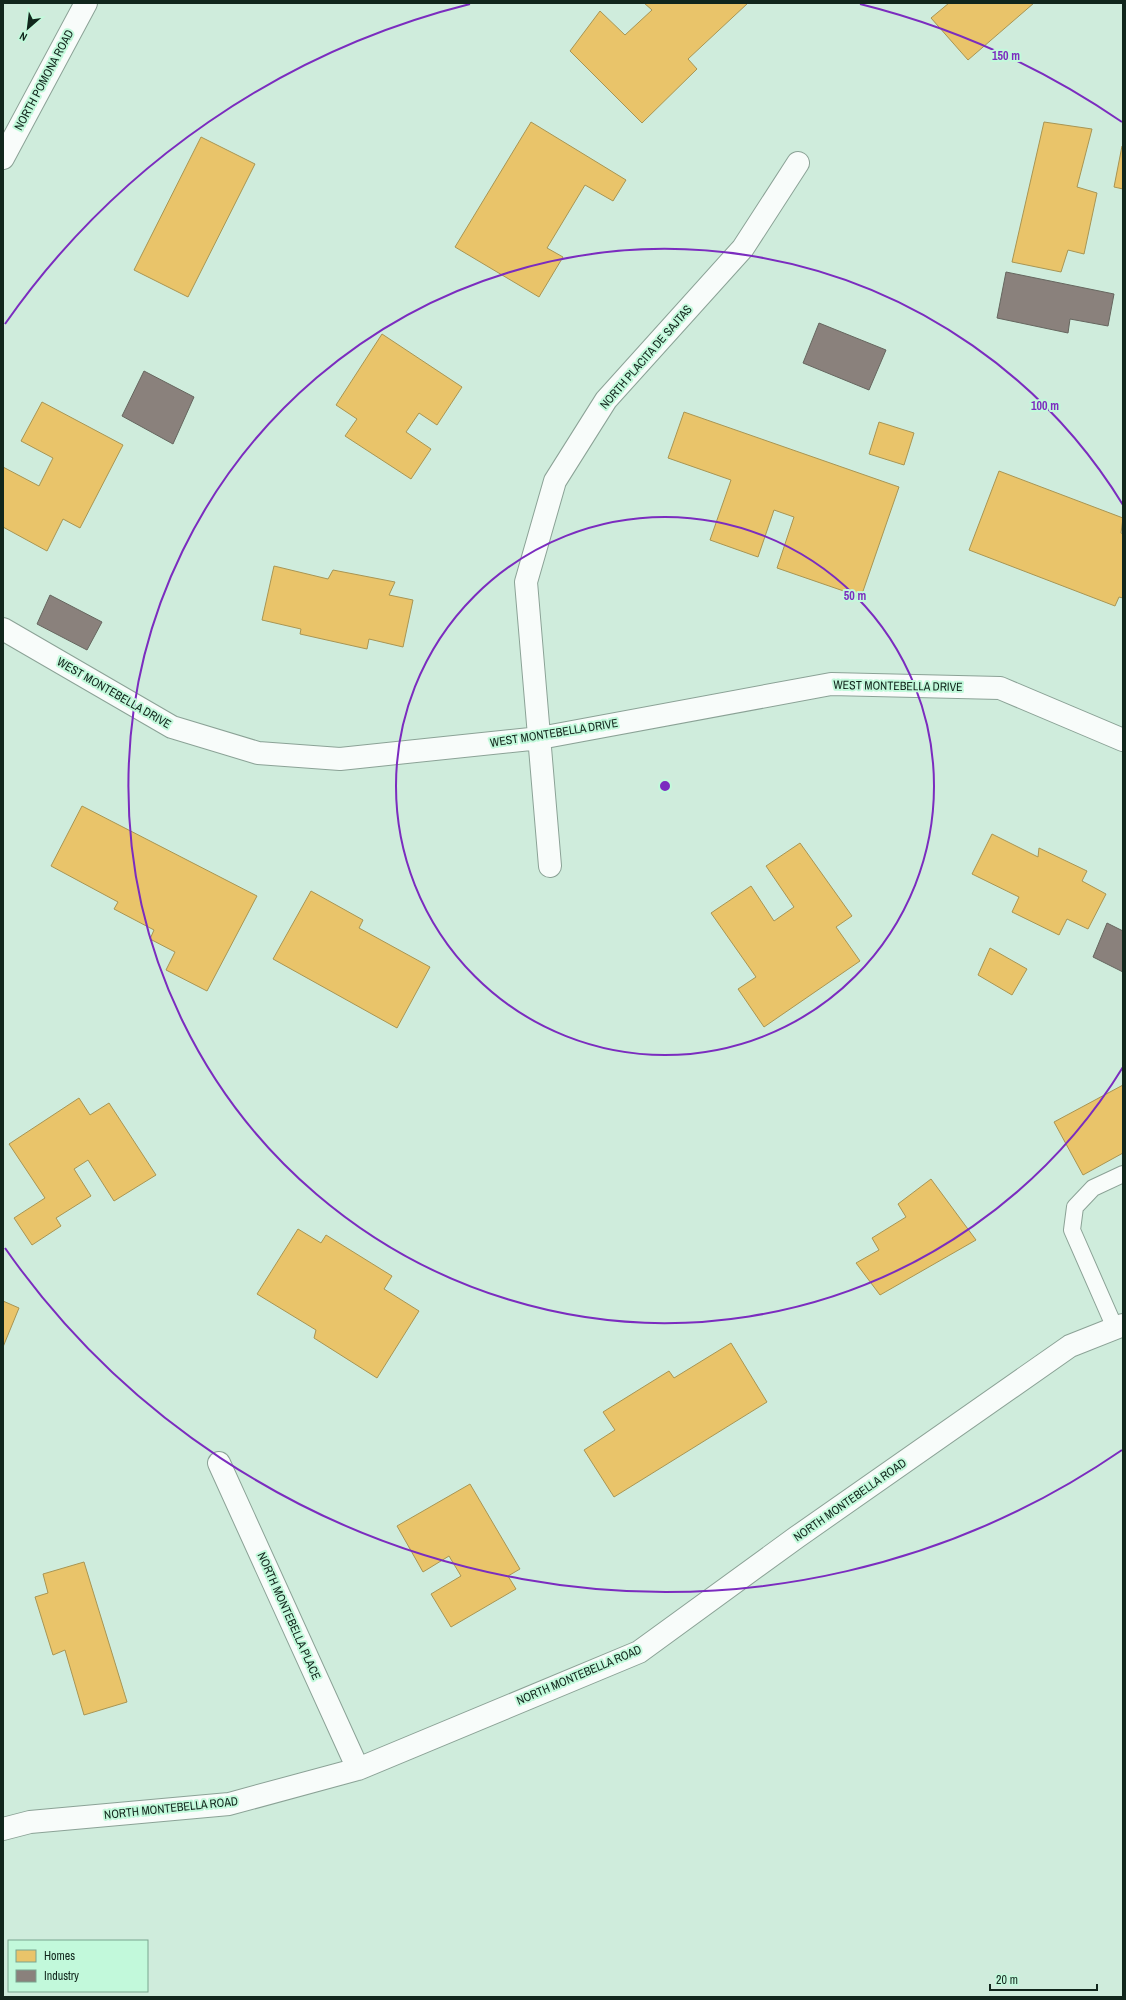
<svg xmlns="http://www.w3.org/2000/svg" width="1126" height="2000" font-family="'Archivo Narrow',sans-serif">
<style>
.homes{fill:#e9c46a;stroke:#a89553}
.industry{fill:#8a817c;stroke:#66665f}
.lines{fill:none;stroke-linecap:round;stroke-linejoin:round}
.lane-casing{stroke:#8ba296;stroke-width:18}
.street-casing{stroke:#8ba296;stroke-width:24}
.lane{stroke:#f8fcfa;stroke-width:16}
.street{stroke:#f8fcfa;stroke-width:22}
.ring{fill:none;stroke:#7b2cbf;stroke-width:2}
.labels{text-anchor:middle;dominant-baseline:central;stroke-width:4;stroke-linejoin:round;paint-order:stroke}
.street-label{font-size:12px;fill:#11261c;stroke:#c2f9db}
.centre{fill:#7b2cbf;stroke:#c2f9db;stroke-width:2}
.ring-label{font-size:12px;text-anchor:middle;font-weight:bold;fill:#7b2cbf;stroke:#c2f9db;stroke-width:4;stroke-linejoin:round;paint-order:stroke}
</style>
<rect width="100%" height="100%" fill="#cfecdc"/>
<path class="homes" d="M644 3H748L688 59 697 69 642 123 570 51 600 11 625 35 652 10Z
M949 3H1034L968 60 931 18Z
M531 122 626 180 613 201 585 185 547 248 563 257 539 297 455 247Z
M1044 122 1092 129 1077 187 1097 193 1084 254 1068 250 1061 272 1012 262Z
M201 137 255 164 188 297 134 270Z
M1122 146H1123V189L1114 187Z
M382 334 462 387 437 425 419 413 406 432 431 449 411 479 345 436 357 419 336 405Z
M42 402 123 445 80 528 63 519 47 551 3 527V467L39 486 53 458 21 441Z
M684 412 899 487 861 597 777 568 794 517 774 510 758 557 710 540 731 480 668 458Z
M879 422 914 433 904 465 869 454Z
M999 471 1123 518 1121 533 1123 534V598L1119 597 1115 606 969 550Z
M274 566 328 579 333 570 395 582 389 595 413 600 403 647 369 639 367 649 300 634 301 629 262 620Z
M82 806 257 896 207 991 166 970 175 952 150 939 154 930 114 909 118 902 51 866Z
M992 834 1038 857 1039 848 1087 871 1082 881 1106 894 1088 929 1067 919 1059 935 1012 912 1019 897 972 874Z
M800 843 852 916 836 927 860 961 764 1027 738 989 756 977 711 913 751 886 774 921 794 907 766 866Z
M311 891 363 920 359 928 430 967 397 1028 273 959Z
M990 948 1027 969 1012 995 978 975Z
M1123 1085V1153L1083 1175 1054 1122Z
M79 1098 90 1115 109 1103 156 1175 114 1201 88 1160 74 1169 91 1196 56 1218 61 1226 32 1245 14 1218 45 1198 9 1144Z
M931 1179 976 1240 880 1295 856 1263 879 1250 872 1238 906 1217 898 1204Z
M298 1229 321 1243 326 1235 392 1276 384 1289 419 1311 377 1378 314 1338 316 1330 257 1294Z
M3 1301 19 1308 3 1347Z
M731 1343 767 1402 614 1497 584 1450 615 1430 603 1412 669 1371 674 1378Z
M470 1484 520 1569 508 1576 516 1589 451 1627 431 1594 461 1576 449 1556 423 1572 397 1526Z
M84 1562 127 1702 84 1715 65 1650 53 1655 35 1597 48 1593 43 1574Z"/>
<path class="industry" d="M1006 272 1114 294 1108 326 1070 319 1068 333 997 318Z
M819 323 886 350 869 390 803 363Z
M144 371 194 397 173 444 122 416Z
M50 595 102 622 87 650 37 624Z
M1107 923 1123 931V972L1093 957Z"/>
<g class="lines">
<defs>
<path id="lane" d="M1115 1328 1072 1230 1075 1207 1093 1188 1123 1174"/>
<path id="street" d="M3 158 86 3
M3 629 172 727 258 753 340 759 540 738 831 684 1000 688 1123 740
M550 866 526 582 555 481 606 400 743 248 798 163
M219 1463 358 1769
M3 1829 30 1822 229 1804 358 1769 639 1652 797 1537 1070 1346 1123 1325"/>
</defs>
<use href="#lane" class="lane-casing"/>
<use href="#street" class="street-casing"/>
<use href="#lane" class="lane"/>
<use href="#street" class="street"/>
</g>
<g class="ring">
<circle cx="665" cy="786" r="269"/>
<path d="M1123 1067A537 537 0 1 1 1123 505"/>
<path d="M1122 1450A806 806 0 0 1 5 1248M5 324A806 806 0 0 1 470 4M860 4A806 806 0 0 1 1122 122"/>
</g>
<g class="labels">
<g class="street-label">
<text transform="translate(44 80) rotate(-62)">NORTH POMONA ROAD</text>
<text transform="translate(646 357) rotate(-49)">NORTH PLACITA DE SAJTAS</text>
<text transform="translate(898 686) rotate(1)">WEST MONTEBELLA DRIVE</text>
<text transform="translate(114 693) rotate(30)">WEST MONTEBELLA DRIVE</text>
<text transform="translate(554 733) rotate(-9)">WEST MONTEBELLA DRIVE</text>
<text transform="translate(850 1500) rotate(-35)">NORTH MONTEBELLA ROAD</text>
<text transform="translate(289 1616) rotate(66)">NORTH MONTEBELLA PLACE</text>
<text transform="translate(579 1675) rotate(-23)">NORTH MONTEBELLA ROAD</text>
<text transform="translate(171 1808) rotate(-6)">NORTH MONTEBELLA ROAD</text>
</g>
</g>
<circle cx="665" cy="786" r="6" class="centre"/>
<g class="ring-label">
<text x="1006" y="60">150 m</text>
<text x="1045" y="410">100 m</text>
<text x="855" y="600">50 m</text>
</g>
<rect width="1126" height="2000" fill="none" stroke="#11261c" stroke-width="8"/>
<rect x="8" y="1940" width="140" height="52" fill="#c2f9db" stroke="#7ba58f"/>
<rect x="16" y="1950" width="20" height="12" fill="#e9c46a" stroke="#7ba58f"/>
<text x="44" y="1960" font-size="12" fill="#11261c">Homes</text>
<rect x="16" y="1970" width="20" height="12" fill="#8a817c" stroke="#7ba58f"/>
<text x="44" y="1980" font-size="12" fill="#11261c">Industry</text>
<g transform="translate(28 28) rotate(208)" stroke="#c2f9db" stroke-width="3" paint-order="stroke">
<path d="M0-3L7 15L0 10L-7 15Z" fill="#11261c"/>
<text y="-6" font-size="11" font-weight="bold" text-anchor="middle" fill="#11261c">N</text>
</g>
<path d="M990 1984v6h107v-6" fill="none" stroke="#11261c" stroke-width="2"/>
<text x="996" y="1984" font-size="12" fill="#11261c" stroke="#c2f9db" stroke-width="3" paint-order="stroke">20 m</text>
</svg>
